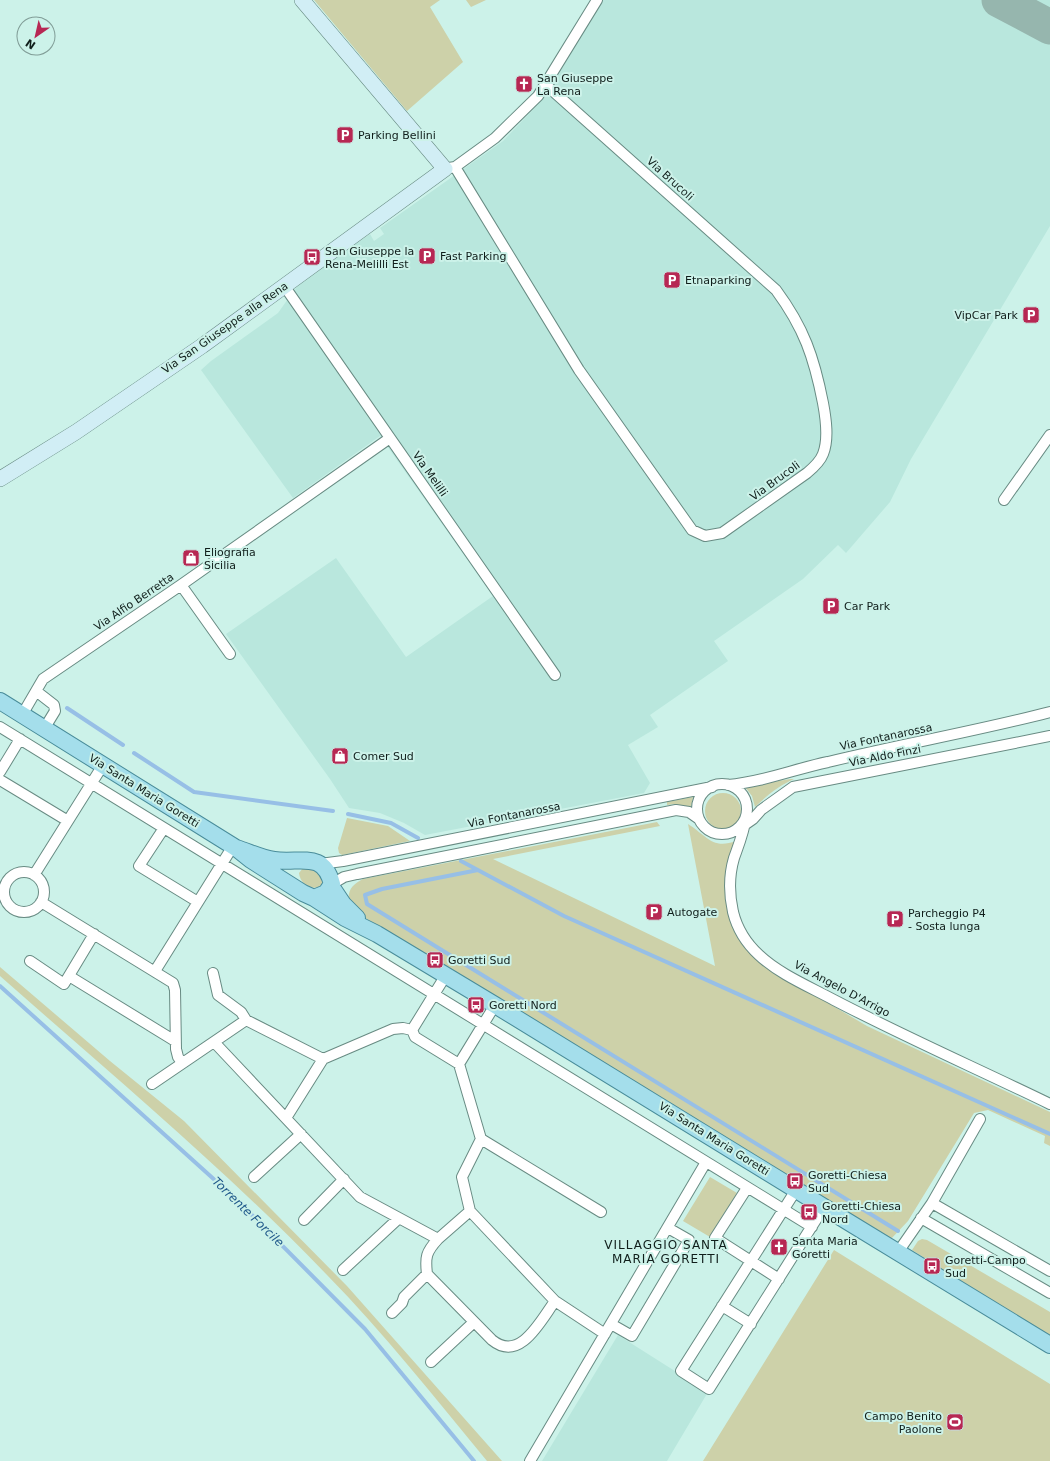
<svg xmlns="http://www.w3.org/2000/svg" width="1050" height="1461" font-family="'DejaVu Sans',sans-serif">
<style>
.built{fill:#b9e7dd}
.green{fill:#cdd1a9}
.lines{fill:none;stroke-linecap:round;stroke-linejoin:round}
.stream{stroke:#97bfe6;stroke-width:4}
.taxiway{stroke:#96b6ae;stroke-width:35}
.minor-casing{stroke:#688b83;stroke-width:12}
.secondary-casing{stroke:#688b83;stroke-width:16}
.primary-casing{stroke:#498c9a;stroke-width:18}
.minor{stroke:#fff;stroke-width:10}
.secondary{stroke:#d1eef5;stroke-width:15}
.primary{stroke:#a4deeb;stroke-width:16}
.labels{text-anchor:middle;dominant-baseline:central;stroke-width:4;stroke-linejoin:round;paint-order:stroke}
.poi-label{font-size:11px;fill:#101e1b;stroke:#ccf2e9;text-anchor:start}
.street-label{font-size:11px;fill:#101e1b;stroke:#ccf2e9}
.water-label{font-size:12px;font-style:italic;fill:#20598b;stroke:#ccf2e9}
.neighbourhood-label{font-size:12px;letter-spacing:1px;fill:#101e1b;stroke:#ccf2e9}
</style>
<rect width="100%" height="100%" fill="#ccf2e9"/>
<path class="built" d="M603 0H1050V226L911 459 890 502 846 553 838 545 803 579 714 641 728 661 650 715 658 727 628 745 650 783 644 793 425 835 404 823 380 813 349 808 330 779 226 634 336 558 406 657 493 596 380 436 293 498 201 370 211 361 278 313 300 282 370 234 374 241 384 234 380 228 503 141 545 97Z
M618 1335 708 1392 667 1461H542Z"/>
<path class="green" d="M314 0H440L430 7 463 62 407 111Z
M466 0H486L471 7Z
M790 779H794C780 785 766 796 755 807L752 796 745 787Z
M705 811a18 18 0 1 1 36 0a18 18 0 1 1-36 0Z
M693 797 691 807 674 804 667 805V802Z
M347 818 388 826 410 841 342 855 339 853 338 848Z
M657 822 660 826 493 859 715 966 688 824C706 835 712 850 736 841L730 856 725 878V889L728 911 767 967 867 1026 1050 1112V1146L1044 1143 1045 1136 988 1110 974 1113 908 1221 891 1239 359 914 349 902C347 890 353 884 363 879Z
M303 868C313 869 321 873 323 883L319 887C309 890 300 883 299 873Z
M0 967 110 1061 184 1121 347 1286 502 1461H487C435 1398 384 1333 327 1275 225 1169 111 1074 0 976Z
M710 1177 737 1193 710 1237 683 1221Z
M922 1239 927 1240 1050 1312V1337L912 1250 918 1241Z
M834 1250 1050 1384V1461H703Z"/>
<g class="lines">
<path class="stream" d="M67 708 123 745
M134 753 194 792 333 811
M348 814 391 823 418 838
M461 861 564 916 1050 1134
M478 870 382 889 365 895 367 904 898 1231
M0 986 238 1201 365 1329 474 1461"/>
<path class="taxiway" d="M999 0 1050 27"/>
<defs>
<path id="minor" d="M455 167 579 370 692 530 705 536 722 533 807 473C813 468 820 462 823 454 829 439 826 419 823 403 814 357 804 328 776 290L545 84
M449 168 455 167 495 138 538 96 597 0
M285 287 555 675
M1004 500 1050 435
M181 585 230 654
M36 691 54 705 55 711 44 729
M22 715 43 679 181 585 390 438
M0 727 812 1227
M0 772 20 739
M0 780 68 821
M697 809a25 25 0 1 1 50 0a25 25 0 1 1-50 0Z
M728 785C763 782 794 769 828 762 902 744 977 731 1050 712
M746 817C744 832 739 844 734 858 729 875 729 894 733 912 737 928 747 944 759 955 779 974 810 987 834 1000 905 1037 978 1069 1050 1104
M743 826 753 819 761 810 793 787 1050 736
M164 828 139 866 198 902
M320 864 343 861 712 787
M4 892a20 20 0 1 1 40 0a20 20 0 1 1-40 0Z
M34 875 103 765
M332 884 344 877 357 874 676 810 689 812 699 819
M41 902 173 983 175 990 176 1049 178 1057 182 1063
M30 961 64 984 94 934
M155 971 233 846
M213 973 218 995 241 1012 246 1020 323 1059
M69 976 175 1041
M412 1030 446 975
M214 1042 360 1197 438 1239 470 1211
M459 1064 495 1005
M152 1084 246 1020
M286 1118 323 1059 393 1029 403 1028 412 1030 415 1037 459 1064 481 1139 462 1177 470 1211 555 1301 605 1334
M481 1139 601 1212
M254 1177 301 1134
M747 1188 715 1238 779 1279
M796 1190 681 1371 709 1389 824 1207
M932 1203 980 1119
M921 1218 1050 1293
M304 1220 344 1179
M898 1252 932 1203 1050 1271
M343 1270 399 1218
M427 1274 492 1340C520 1363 541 1320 555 1301
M722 1306 751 1324
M392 1313 402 1303 404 1297 427 1274C425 1257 426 1252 438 1239
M611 1324 632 1336 689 1240 668 1228
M431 1362 474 1322
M530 1461 706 1162"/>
<path id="secondary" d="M0 479 76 432 202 346 445 169 302 0"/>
<path id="primary" d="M0 701 236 848C249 852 261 858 274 860 300 864 323 850 332 884L326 893 314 898
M236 848 251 860 303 893 314 898 345 918 377 934 495 1005 850 1223 1050 1345
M331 886 343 904 357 918"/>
</defs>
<use href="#minor" class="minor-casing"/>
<use href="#secondary" class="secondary-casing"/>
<use href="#primary" class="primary-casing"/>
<use href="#minor" class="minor"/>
<use href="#secondary" class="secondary"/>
<use href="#primary" class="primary"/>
</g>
<defs>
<symbol id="church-square" viewBox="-11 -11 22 22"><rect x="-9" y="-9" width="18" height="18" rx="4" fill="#b72753" stroke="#ccf2e9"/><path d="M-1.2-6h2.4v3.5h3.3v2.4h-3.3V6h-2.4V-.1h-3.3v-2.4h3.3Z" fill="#fff"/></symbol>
<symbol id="parking-square" viewBox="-11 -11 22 22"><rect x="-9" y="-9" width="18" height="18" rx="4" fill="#b72753" stroke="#ccf2e9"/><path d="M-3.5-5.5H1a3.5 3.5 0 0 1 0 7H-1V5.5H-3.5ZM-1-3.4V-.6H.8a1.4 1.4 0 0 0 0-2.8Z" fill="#fff"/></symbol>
<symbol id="bus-square" viewBox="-11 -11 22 22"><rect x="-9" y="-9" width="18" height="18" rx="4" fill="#b72753" stroke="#ccf2e9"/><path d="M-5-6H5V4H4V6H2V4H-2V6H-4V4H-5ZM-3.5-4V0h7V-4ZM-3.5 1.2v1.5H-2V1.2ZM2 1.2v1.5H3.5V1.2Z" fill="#fff"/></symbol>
<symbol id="shop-square" viewBox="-11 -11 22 22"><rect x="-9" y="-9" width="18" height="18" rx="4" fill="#b72753" stroke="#ccf2e9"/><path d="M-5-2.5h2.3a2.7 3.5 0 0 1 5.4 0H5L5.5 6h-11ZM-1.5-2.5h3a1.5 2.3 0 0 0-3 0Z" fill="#fff"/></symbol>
<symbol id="stadium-square" viewBox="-11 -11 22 22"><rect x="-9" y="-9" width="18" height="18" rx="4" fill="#b72753" stroke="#ccf2e9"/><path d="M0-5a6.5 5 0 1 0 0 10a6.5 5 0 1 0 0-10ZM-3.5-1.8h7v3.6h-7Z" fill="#fff"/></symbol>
</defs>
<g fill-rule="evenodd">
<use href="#church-square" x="514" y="74" width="20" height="20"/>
<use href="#parking-square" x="335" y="125" width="20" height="20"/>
<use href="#parking-square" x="417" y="246" width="20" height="20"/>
<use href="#bus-square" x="302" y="247" width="20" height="20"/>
<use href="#parking-square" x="662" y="270" width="20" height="20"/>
<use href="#parking-square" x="1021" y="305" width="20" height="20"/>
<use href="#shop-square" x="181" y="548" width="20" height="20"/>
<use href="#parking-square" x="821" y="596" width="20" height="20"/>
<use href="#shop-square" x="330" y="746" width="20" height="20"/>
<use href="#parking-square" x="644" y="902" width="20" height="20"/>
<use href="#parking-square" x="885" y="909" width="20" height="20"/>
<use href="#bus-square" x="425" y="950" width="20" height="20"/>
<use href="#bus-square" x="466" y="995" width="20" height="20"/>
<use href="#bus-square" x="785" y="1171" width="20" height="20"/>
<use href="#bus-square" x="799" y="1202" width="20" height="20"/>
<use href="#church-square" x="769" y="1237" width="20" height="20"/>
<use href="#bus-square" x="922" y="1256" width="20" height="20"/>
<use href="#stadium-square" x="945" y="1412" width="20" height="20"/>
</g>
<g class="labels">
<g class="poi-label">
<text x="537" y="78">San Giuseppe<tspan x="537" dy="13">La Rena</tspan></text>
<text x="358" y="135">Parking Bellini</text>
<text x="325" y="251">San Giuseppe la<tspan x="325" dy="13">Rena-Melilli Est</tspan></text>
<text x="440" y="256">Fast Parking</text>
<text x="685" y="280">Etnaparking</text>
<text x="1018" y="315" text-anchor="end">VipCar Park</text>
<text x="204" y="552">Eliografia<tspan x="204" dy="13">Sicilia</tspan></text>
<text x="844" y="606">Car Park</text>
<text x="353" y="756">Comer Sud</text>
<text x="667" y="912">Autogate</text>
<text x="908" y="913">Parcheggio P4<tspan x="908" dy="13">- Sosta lunga</tspan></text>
<text x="448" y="960">Goretti Sud</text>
<text x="489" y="1005">Goretti Nord</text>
<text x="808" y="1175">Goretti-Chiesa<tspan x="808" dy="13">Sud</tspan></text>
<text x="822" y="1206">Goretti-Chiesa<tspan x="822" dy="13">Nord</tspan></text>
<text x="792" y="1241">Santa Maria<tspan x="792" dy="13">Goretti</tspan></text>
<text x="945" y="1260">Goretti-Campo<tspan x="945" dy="13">Sud</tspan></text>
<text x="942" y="1416" text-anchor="end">Campo Benito<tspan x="942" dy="13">Paolone</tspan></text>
</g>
<g class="street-label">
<text transform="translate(670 179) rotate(42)">Via Brucoli</text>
<text transform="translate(225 328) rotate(-35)">Via San Giuseppe alla Rena</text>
<text transform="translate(430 474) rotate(55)">Via Melilli</text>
<text transform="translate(775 481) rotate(-36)">Via Brucoli</text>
<text transform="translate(134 602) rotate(-34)">Via Alfio Berretta</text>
<text transform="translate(886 737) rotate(-12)">Via Fontanarossa</text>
<text transform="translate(885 756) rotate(-11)">Via Aldo Finzi</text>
<text transform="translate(144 791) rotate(32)">Via Santa Maria Goretti</text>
<text transform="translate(514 815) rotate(-11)">Via Fontanarossa</text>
<text transform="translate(842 989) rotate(28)">Via Angelo D'Arrigo</text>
<text transform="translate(714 1139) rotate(32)">Via Santa Maria Goretti</text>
</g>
<g class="water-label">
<text transform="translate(248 1212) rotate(44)">Torrente Forcile</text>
</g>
<g class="neighbourhood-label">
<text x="666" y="1245">VILLAGGIO SANTA<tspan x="666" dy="14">MARIA GORETTI</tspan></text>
</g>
</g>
<g transform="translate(36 36) rotate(214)"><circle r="19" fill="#ccf2e9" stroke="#819d97"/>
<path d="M0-3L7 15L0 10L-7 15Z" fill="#b72753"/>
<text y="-6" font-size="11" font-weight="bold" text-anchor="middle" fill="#101e1b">N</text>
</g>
</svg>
